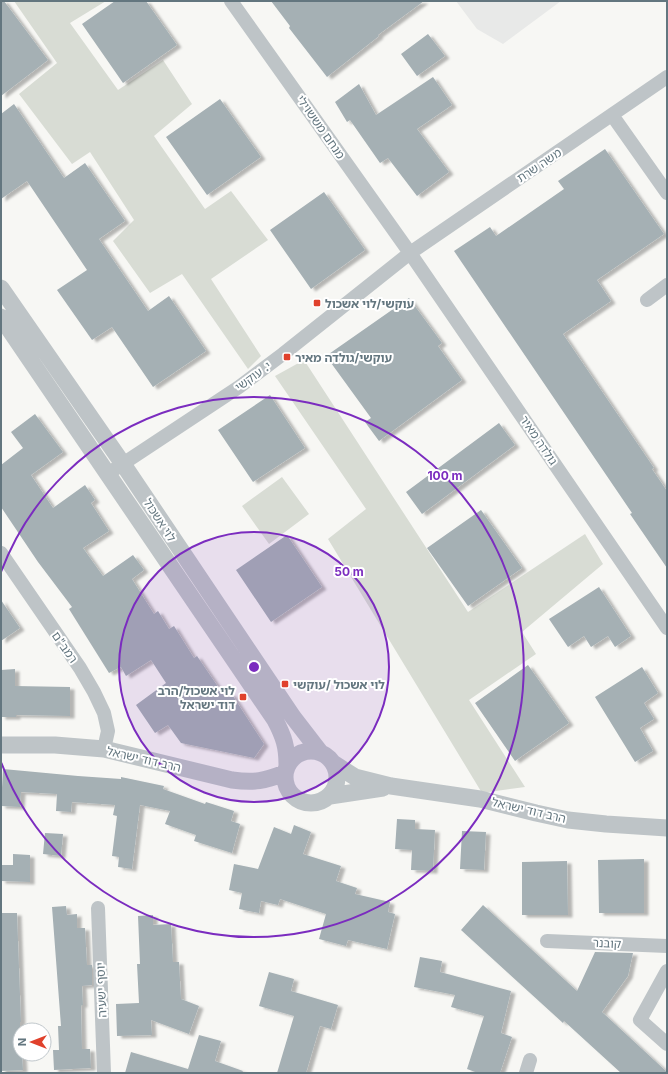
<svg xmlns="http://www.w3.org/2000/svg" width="668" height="1074" font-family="Inter,'Noto Sans Hebrew',sans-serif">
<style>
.built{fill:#e8e9e8}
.green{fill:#d8dcd4}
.building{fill:#a5b0b4;filter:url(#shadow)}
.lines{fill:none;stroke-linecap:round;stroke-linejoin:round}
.minor{stroke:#bec4c7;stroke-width:14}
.tertiary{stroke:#bec4c7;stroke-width:17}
.ring{fill:none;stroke:#7b2cbf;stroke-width:2}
.poi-dot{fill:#e0412c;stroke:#fff;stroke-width:1.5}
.labels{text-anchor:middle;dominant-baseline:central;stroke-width:4;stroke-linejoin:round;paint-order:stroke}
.street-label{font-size:12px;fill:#63767f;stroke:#fff}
.poi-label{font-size:12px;font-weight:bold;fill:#63767f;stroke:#fff;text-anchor:start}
.centre{fill:#7b2cbf;stroke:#fff;stroke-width:2}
.ring-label{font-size:12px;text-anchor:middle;font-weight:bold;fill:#7b2cbf;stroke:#fff;stroke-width:4;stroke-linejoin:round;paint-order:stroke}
</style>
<defs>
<filter id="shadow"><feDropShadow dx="4.5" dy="2.5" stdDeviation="1" flood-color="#0004"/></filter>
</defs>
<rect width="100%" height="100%" fill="#f7f7f4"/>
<path class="built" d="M456 1H561L503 44 477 29Z"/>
<path class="green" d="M14 1H106L70 23 118 90 163 60 192 104 154 136 205 209 231 191 268 240 211 279 261 356 248 369 182 274 150 293 113 241 134 220 90 152 72 164 19 94 57 63Z
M304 360 468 612 585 534 603 564 522 632 536 654 469 700 525 787 482 793 328 539 366 509 275 376Z
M282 477 309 514 269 544 242 506Z"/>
<path class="building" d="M1 1H4L48 60 1 96Z
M115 1H146L177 45 123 83 82 24Z
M271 1H424L378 35 379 36 327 77 289 28 290 26Z
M428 34 445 56 417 76 401 54Z
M433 77 452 105 417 129 449 172 417 196 388 158 380 163 350 120 347 122 335 102 359 84 376 115Z
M220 99 261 157 207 195 166 137Z
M14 104 64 178 85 163 125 221 99 239 148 311 169 296 206 351 153 387 112 327 92 340 57 290 87 270 27 181 1 199V114Z
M605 149 664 234 597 280 611 301 563 334 654 468 652 469 667 491V568L630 514 632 513 454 251 490 227 496 236 564 189 558 181Z
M324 192 365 250 311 289 270 230Z
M409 298 442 343 438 346 462 380 379 441 365 422 371 418 326 356Z
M270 395 305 448 253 482 218 430Z
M35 414 63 452 31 475 53 508 85 485 95 500 91 503 109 531 83 548 103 576 133 555 144 570 132 579 154 614 158 611 169 629 174 626 194 658 197 656 225 697 231 693 264 744 254 758 181 743 168 725 155 733 136 705 166 683 151 660 126 676 121 667 109 673 69 609 72 607 38 562 1 507V465L23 448 11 432Z
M499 423 515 445 422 514 406 492Z
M481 510 522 568 468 606 427 548Z
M287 535 322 587 271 622 236 570Z
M599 587 631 636 615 647 608 636 591 647 584 636 568 647 549 619Z
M1 600 20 628 1 641Z
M528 665 569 723 515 761 475 703Z
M642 667 658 693 644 703 654 719 640 728 653 751 635 762 595 697Z
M15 669V686L70 687V716L16 715V717H1V670Z
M3 769 78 776 121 779V777L164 786 163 789 205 804 206 802 234 811 231 821 240 824 232 853 194 841 196 835 165 824 170 811 140 805 132 869 118 867 119 857 112 856 117 816 113 815 115 805 72 802 71 812 56 811 57 794 21 792 20 807 1 806Z
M397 819 415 820V829L435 830 433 871 411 870 412 850 395 849Z
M294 825 311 832 303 854 341 866 336 881 357 888 355 894 390 902 388 912 395 914 387 949 348 940 346 946 319 939 326 914 280 899 278 905 261 901 259 913 239 909 242 893 229 890 234 864 258 869 274 827 291 834Z
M462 831 486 832 484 870 460 869Z
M45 833 63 834 61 856 43 854Z
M13 854 30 855V882L1 881V865H13Z
M644 859V913H599L598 860Z
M567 861 568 915H522V862Z
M483 905 577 991 595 952 633 953 628 976 602 1012 667 1072V1073H621L564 1021 563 1023 461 930Z
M66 906 67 915 77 914V928H85L87 965H92V985L82 986 83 1005H81L82 1049H90L91 1068 54 1070 53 1050H59L58 1026H61L52 907Z
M1 913H17L21 1022H20V1054H22L23 1070 1 1071Z
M153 915V925L171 924 173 962H179L181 999 199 1006 189 1034 151 1020 152 1035 117 1036 116 1004 139 1003 137 964H140L138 916Z
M420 957 442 961 440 972 511 991 501 1033 512 1037 500 1073H478L467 1069 484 1016 451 1007 455 995 414 987Z
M269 972 294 979 291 991 338 1005 331 1029 320 1026 306 1073H277L294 1016 259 1006Z
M199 1035 221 1041 215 1061 243 1071 242 1073H125L131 1052 188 1069 187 1072Z"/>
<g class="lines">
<path class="minor" d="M231 1 410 253 667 628
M612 115 667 193
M647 300 667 285
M115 469 239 387 283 354 410 253 667 77
M1 553 80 668 94 692 104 713 108 731 104 749
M98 908 104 1073
M547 941 667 946
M667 971 640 1020 667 1044
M526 1073 530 1060"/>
<path class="tertiary" d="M1 288 123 464 293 717 320 752
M1 317 275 720C284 737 287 747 287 765
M1 745H55L104 749 232 780C255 783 264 781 285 773
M285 777a26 26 0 1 1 52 0a26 26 0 1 1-52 0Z
M333 763 355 777 391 786 480 799 536 813 568 820 606 824 667 828
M330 796 383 788"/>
</g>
<circle cx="254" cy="667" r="135" fill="#7b2cbf" fill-opacity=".12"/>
<g class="ring">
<circle cx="254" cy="667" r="135"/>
<path d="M1 572A270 270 0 1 1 1 762"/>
</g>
<g class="poi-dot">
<rect x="313" y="299" width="8" height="8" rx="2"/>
<rect x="283" y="353" width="8" height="8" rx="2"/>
<rect x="281" y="680" width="8" height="8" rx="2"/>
<rect x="239" y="693" width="8" height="8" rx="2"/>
</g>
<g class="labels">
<g class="street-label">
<text transform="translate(321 127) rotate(55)">מנחם מששוילי</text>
<text transform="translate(539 165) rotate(-34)">משה שרת</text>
<text transform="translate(253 376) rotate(-36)">י. עוקשי</text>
<text transform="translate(539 440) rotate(56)">גולדה מאיר</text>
<text transform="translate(160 520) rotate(57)">לוי אשכול</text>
<text transform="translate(65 647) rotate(55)">רמב"ם</text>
<text transform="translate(144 759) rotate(13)">הרב דוד ישראל</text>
<text transform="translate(529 810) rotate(13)">הרב דוד ישראל</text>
<text transform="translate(607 943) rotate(3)">קובנר</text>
<text transform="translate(101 990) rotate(-92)">יוסף ישעיה</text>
</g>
<g class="poi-label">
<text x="325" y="303">עוקשי/לוי אשכול</text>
<text x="295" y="357">עוקשי/גולדה מאיר</text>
<text x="293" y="684">לוי אשכול /עוקשי</text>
<text x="235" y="690" text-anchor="end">לוי אשכול/הרב<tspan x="235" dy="14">דוד ישראל</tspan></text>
</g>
</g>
<circle cx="254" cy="667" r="6" class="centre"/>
<g class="ring-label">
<text x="445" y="480">100 m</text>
<text x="349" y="576">50 m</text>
</g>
<rect width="668" height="1074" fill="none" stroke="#63767f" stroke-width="4"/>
<g transform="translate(32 1042) rotate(270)"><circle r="19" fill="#ffffff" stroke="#c1c8cc"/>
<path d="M0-3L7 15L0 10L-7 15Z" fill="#e0412c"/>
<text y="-6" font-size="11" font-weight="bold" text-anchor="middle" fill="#63767f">N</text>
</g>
</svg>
